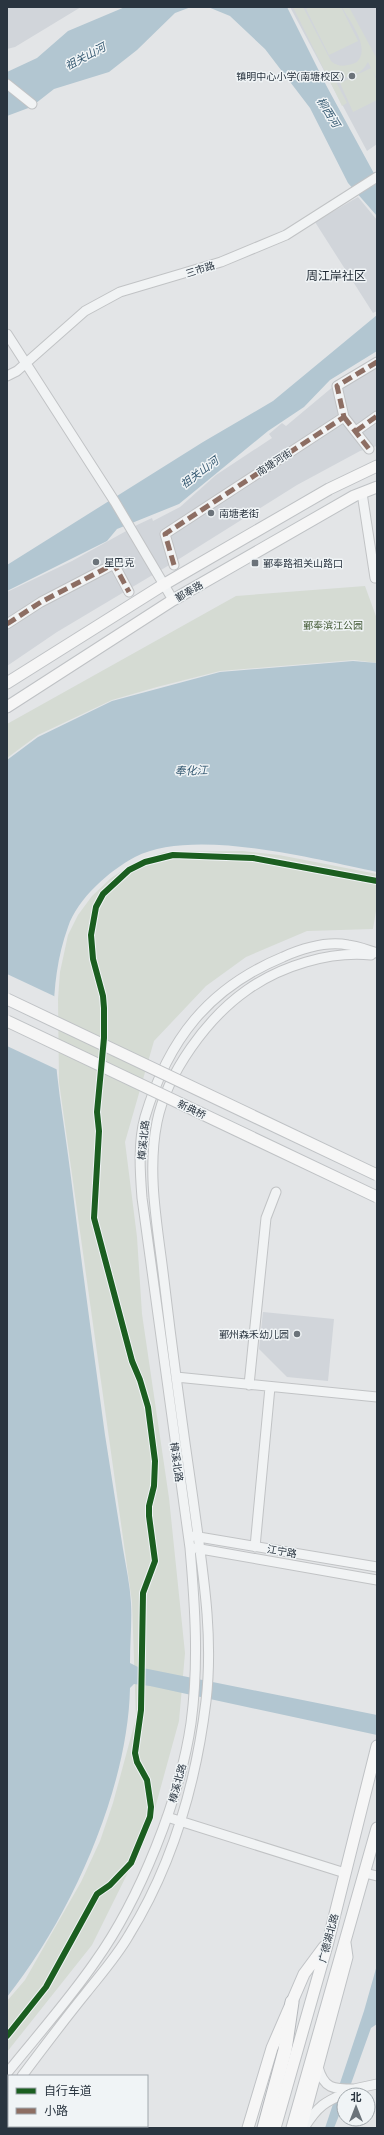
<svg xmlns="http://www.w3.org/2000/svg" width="384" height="2135" font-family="Commissioner,'Noto Sans SC',sans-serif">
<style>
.built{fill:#d1d5da}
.green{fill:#d5dbd3}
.water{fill:#b2c6d1}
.pier{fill:#e3e5e7}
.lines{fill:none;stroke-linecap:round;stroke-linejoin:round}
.minor-casing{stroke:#c1c3c5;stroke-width:11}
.major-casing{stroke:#bfc2c5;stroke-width:13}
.highway-casing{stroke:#b5b8bc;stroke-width:15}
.minor{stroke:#f1f3f4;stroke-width:9}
.major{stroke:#f6f6f6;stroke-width:11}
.highway{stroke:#f6f6f6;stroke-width:13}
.major-bridge-casing{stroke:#bfc2c5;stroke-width:13;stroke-linecap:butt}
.major-bridge{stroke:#f6f6f6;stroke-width:11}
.quiet{stroke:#8d6e63;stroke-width:5;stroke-dasharray:10 5;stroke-linecap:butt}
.cycleway-casing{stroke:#f0f4f6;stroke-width:8}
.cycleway{stroke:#1b5e20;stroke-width:6}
.poi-dot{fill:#6b737a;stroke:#f0f4f6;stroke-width:1.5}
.labels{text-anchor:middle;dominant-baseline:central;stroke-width:3;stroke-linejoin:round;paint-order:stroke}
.poi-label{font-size:10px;fill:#2a3540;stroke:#f0f4f6;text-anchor:start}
.street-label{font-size:10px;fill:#2a3540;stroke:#f0f4f6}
.park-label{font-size:10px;fill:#445b38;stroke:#f0f4f6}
.water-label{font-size:11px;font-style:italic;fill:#365a72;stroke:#f0f4f6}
.quarter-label{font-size:12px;fill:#1c2631;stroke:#f0f4f6}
</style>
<rect width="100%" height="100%" fill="#e3e5e7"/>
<path class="built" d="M7 7H81L15 47 7 49Z
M290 7H377V144L367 151Z
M358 197 377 220V311L373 313 315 222Z
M377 358V446L360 451 297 485 171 564 57 632 7 666V592L72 561 137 525 152 518 153 521 180 507 216 475 272 438 269 434 282 423 286 426 341 380Z
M263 1312 334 1319 328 1381 287 1377 259 1349Z"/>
<path class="green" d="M293 7H303L331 61C338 68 349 66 357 62 371 47 350 22 342 7H349L377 59V78L372 71 377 80V100L353 112 340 83 371 68 368 62C360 76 348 80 333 76L347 103 342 106Z
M310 7H341L358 41 329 55 306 9Z
M365 586 377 619V663L354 660 220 671 157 687 112 700 38 735 7 758V724L236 596Z
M243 851 279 855 377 874V905L373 929 307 931 246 957 206 986 154 1041 125 1142 137 1237 142 1314 169 1498 185 1653 179 1721 149 1830 92 1945 7 2052V2001L25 1980 81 1882 100 1841 113 1803 136 1718 132 1602 59 1082 58 999 60 972 68 935 78 915 92 896 111 878 134 863 164 852Z"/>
<path class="water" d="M125 7H191L175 13 137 50 109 72 54 89 31 107 7 116V72L37 58 68 31Z
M208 7H287L326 85 377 179V216L348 183 310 108 265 49 230 16Z
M377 315V351L330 380 304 407 268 431 179 504 117 529 107 541 7 591V565L203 442 273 401Z
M353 661 377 663V872C313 859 194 827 135 857 109 871 78 898 68 927 40 1005 60 1090 70 1170 81 1259 93 1347 105 1435 111 1473 117 1511 123 1549 126 1567 130 1585 131 1603 132 1623 130 1643 130 1663L138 1667 377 1715V1735L150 1686 134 1684 130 1688C128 1790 70 1918 7 1997V760L38 737 112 701 220 672Z
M377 1965V2024L371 2028 347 2095H344V2103L334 2128H325L364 2011Z"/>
<path class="pier" d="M7 974 56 997 58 1070 7 1046Z"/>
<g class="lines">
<defs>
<path id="minor" d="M7 84 32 104
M7 334 115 502 173 600
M7 376 17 371 85 311 120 292 221 262 286 235 377 177
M344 417 369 449
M356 431 377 416
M362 493 375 578
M174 565 165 534 344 417 337 386 377 362
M7 624 41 602 114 564 129 592
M176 1377 377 1397
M249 1385 266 1218 276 1192
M193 1536 377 1567
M255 1547 270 1387
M195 1548 377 1580
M167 1817 345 1873
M365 1873 377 1876
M7 2073C36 2037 68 2001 95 1962 140 1899 180 1799 191 1723 199 1664 195 1606 190 1548L142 1198C140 1172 138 1142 145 1117 168 1040 208 988 283 957 301 949 327 941 348 945 358 946 367 950 377 953
M22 2076C43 2048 64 2020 86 1993 101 1974 117 1956 129 1935 173 1864 196 1783 206 1701 214 1633 202 1567 193 1499 182 1424 172 1348 163 1272 157 1223 147 1172 157 1122 167 1073 207 1018 247 990 281 966 329 951 371 955
M354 2089 377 2084
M7 2096 9 2093
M304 2128C320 2102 328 2101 354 2089 333 2089 324 2089 318 2067"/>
<path id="major" d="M7 683 163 585 329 489 377 466
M7 707 173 600 354 496 377 487
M248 2128 272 2048 304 1974 324 1947
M275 2128 328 1942 377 1746
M292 2128 377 1828
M301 2128 347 1957 345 1943"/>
<path id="highway" d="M264 2128 285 2050 292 2002"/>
</defs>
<use href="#minor" class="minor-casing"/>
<use href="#major" class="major-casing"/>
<use href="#highway" class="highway-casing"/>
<use href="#minor" class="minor"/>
<use href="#major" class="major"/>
<use href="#highway" class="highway"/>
<defs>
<path id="major-bridge" d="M7 999 377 1175
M7 1021 377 1197"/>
</defs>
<use href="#major-bridge" class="major-bridge-casing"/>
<use href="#major-bridge" class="major-bridge"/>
<path class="quiet" d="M344 417 369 449
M356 431 377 416
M174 565 165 534 344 417 337 386 377 362
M7 624 41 602 114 564 129 592"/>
<defs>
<path id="cycleway" d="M7 2036 46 1987 97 1894 110 1885 131 1863 150 1817 151 1807 147 1780 137 1762 135 1753 141 1710 143 1593 155 1561 149 1516V1506L154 1486 155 1461 148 1407 140 1380 132 1361 94 1218 99 1131 97 1112 104 1038V1008L103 996 93 959 91 935 96 907 103 894 129 870 145 862 173 855 253 858 377 881"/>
</defs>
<use href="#cycleway" class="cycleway-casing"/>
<use href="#cycleway" class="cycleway"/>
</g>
<g class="poi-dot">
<circle cx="352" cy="76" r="4"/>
<circle cx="211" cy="513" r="4"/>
<circle cx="96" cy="562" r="4"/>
<rect x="251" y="559" width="8" height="8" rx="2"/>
<circle cx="297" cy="1334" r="4"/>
</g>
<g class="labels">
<g class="poi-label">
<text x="344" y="76" text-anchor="end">镇明中心小学(南塘校区)</text>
<text x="219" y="513">南塘老街</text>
<text x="104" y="562">星巴克</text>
<text x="263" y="563">鄞奉路祖关山路口</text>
<text x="289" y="1334" text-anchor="end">鄞州森禾幼儿园</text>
</g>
<g class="street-label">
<text transform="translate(200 269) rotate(-18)">三市路</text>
<text transform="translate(274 462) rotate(-33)">南塘河街</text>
<text transform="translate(189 591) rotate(-30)">鄞奉路</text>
<text transform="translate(192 1109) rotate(25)">新典桥</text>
<text transform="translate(143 1140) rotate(-84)">樟溪北路</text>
<text transform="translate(177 1462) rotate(82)">樟溪北路</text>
<text transform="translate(282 1551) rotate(10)">江宁路</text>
<text transform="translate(177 1783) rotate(-75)">樟溪北路</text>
<text transform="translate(328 1938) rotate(-75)">广德湖北路</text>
</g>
<g class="park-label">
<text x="333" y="625">鄞奉滨江公园</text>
</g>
<g class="water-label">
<text transform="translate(85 56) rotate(-28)">祖关山河</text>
<text transform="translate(329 112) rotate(58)">柳西河</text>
<text transform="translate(199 472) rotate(-37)">祖关山河</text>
<text transform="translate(191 770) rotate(-2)">奉化江</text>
</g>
<g class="quarter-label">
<text x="336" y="275">周江岸社区</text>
</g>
</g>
<rect width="384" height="2135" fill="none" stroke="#2a3540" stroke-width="16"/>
<rect x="8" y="2075" width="140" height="52" fill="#f0f4f6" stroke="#a1a8ad"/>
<rect x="16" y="2088" width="20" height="6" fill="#1b5e20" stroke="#a1a8ad"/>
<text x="44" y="2095" font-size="12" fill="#2a3540">自行车道</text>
<rect x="16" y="2108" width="20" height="6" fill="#8d6e63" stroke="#a1a8ad"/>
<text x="44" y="2115" font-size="12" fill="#2a3540">小路</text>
<g transform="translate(356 2107)"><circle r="19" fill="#f0f4f6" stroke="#a1a8ad"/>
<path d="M0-3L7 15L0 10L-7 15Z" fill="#6b737a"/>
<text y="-6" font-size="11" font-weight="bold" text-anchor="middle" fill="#2a3540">北</text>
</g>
</svg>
